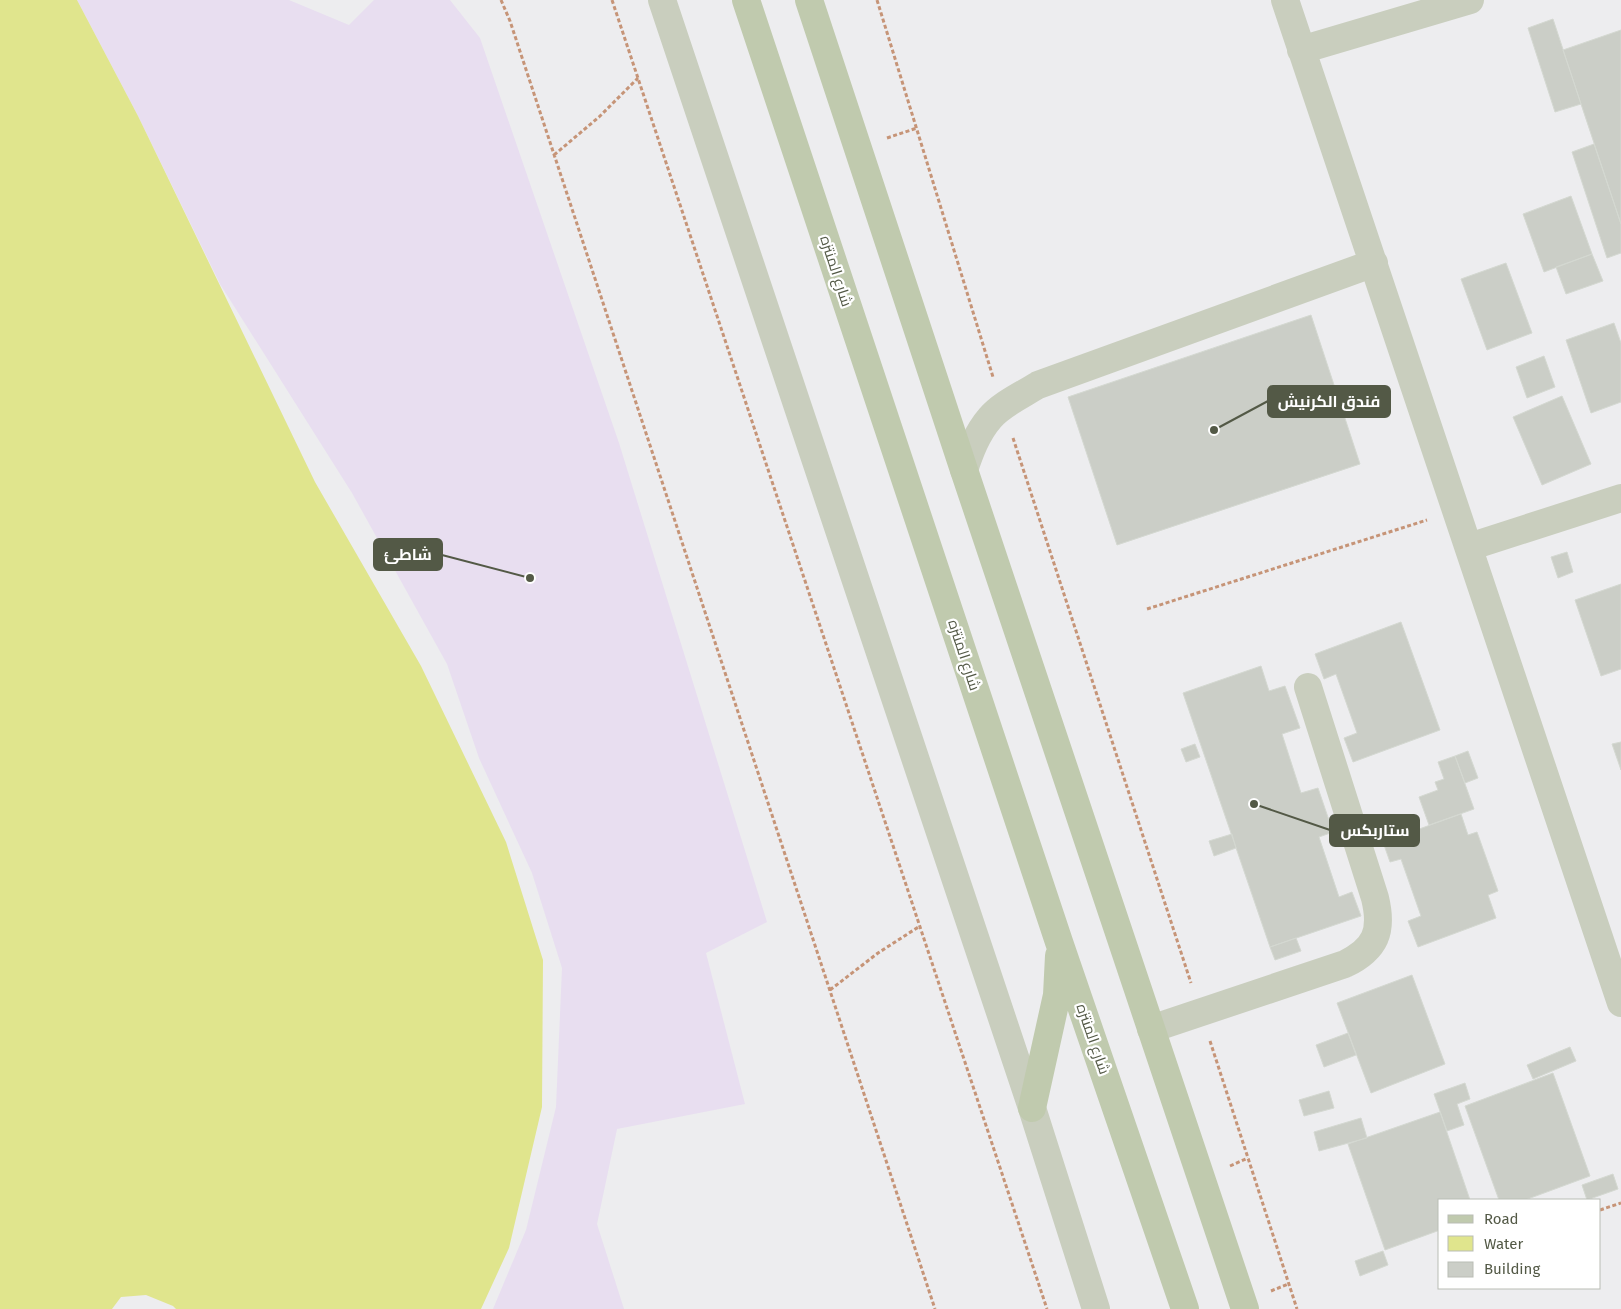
<svg xmlns="http://www.w3.org/2000/svg" width="1621" height="1309" font-family="'Fira Sans',Cairo,sans-serif">
<style>
.sand{fill:#e8def0}
.water{fill:#e0e58d}
.pier{fill:#ededef}
.building{fill:#cbcec7;stroke:#d4d8d1}
.lines{fill:none;stroke-linecap:round;stroke-linejoin:round}
.path{stroke:#c69477;stroke-width:3;stroke-dasharray:4 2.5;stroke-linecap:butt}
.minor{stroke:#c9cebe;stroke-width:28}
.major{stroke:#c0caae;stroke-width:28}
.labels{text-anchor:middle;dominant-baseline:central;stroke-width:4.5;stroke-linejoin:round;paint-order:stroke}
.street-label{font-size:15px;fill:#535946;stroke:#fff}
.leader{fill:none;stroke:#535946;stroke-width:2}
.callout-dot{fill:#535946;stroke:#fff;stroke-width:2}
.callout{fill:#535946;stroke:#535946;stroke-width:2}
.callout-label{font-size:16px;text-anchor:middle;font-weight:bold;fill:#fff}
</style>
<rect width="100%" height="100%" fill="#ededef"/>
<path class="sand" d="M77 0H289L349 25 374 0H450L480 38 619 443 767 922 706 953 745 1104 617 1129 597 1224 624 1309H493L526 1230 556 1107 562 968 532 873 479 758 447 664 352 493 220 284 138 116Z"/>
<path class="water" d="M0 0H77L138 116 315 482 421 666 506 842 543 960 542 1107 509 1248 481 1309H0Z"/>
<path class="pier" d="M146 1295 173 1306 176 1309H112L121 1297Z"/>
<path class="building" d="M1553 19 1581 104 1555 112 1528 28Z
M1621 30V224L1563 50Z
M1594 144 1621 224V253L1607 258 1572 152Z
M1571 196 1592 254 1544 272 1523 214Z
M1592 254 1603 281 1566 294 1556 267Z
M1506 263 1532 333 1487 350 1461 279Z
M1311 315 1360 464 1117 545 1068 397Z
M1614 323 1621 343V402L1591 413 1566 340Z
M1544 356 1555 387 1527 398 1516 367Z
M1562 396 1591 464 1542 485 1513 417Z
M1567 552 1573 572 1558 578 1551 557Z
M1621 584V669L1601 676 1575 600Z
M1401 622 1440 730 1353 762 1344 738 1357 733 1336 674 1324 679 1315 654Z
M1261 666 1269 691 1285 686 1300 728 1282 734 1301 793 1318 788 1333 832 1319 837 1339 897 1352 892 1361 916 1270 947 1183 693Z
M1621 742V770L1612 744Z
M1195 744 1200 757 1186 762 1181 749Z
M1468 751 1478 778 1465 783 1455 756Z
M1455 756 1474 809 1429 825 1419 797 1438 790 1435 782 1444 779 1438 762Z
M1461 814 1468 835 1477 832 1498 891 1488 895 1496 918 1418 947 1408 921 1421 916 1401 859 1390 862 1383 842Z
M1232 834 1236 848 1214 856 1209 841Z
M1296 938 1301 951 1275 960 1270 947Z
M1412 975 1445 1064 1371 1093 1337 1003Z
M1348 1033 1356 1055 1324 1067 1316 1045Z
M1570 1047 1576 1061 1533 1079 1527 1065Z
M1553 1073 1590 1176 1525 1200H1499L1465 1106Z
M1465 1083 1470 1099 1457 1104 1464 1125 1447 1131 1434 1094Z
M1329 1091 1334 1108 1304 1116 1299 1100Z
M1440 1112 1470 1200H1440V1230L1385 1250 1348 1144Z
M1361 1118 1367 1138 1319 1151 1314 1132Z
M1613 1174 1618 1189 1587 1200 1582 1185Z
M1383 1251 1388 1265 1360 1276 1355 1261Z"/>
<g class="lines">
<path class="path" d="M501 0 510 21 935 1309
M612 0 1047 1309
M877 0 993 377
M887 138 917 128
M554 155 599 117 638 78
M1013 438 1191 983
M1147 609 1427 520
M830 990 878 953 920 926
M1210 1041 1297 1309
M1230 1166 1248 1158
M1600 1210 1621 1203
M1271 1291 1288 1284"/>
<path class="minor" d="M662 0 1032 1108 1096 1309
M1285 0 1621 1003
M1301 50 1470 0
M964 470C970 452 977 433 990 418 1002 404 1022 395 1038 385L1374 263
M1469 547 1621 498
M1151 1029 1345 964C1376 949 1383 931 1375 898L1308 687"/>
<path class="major" d="M746 0 1059 942 1185 1309
M809 0 964 470 1245 1309
M1032 1108 1057 995 1059 956"/>
</g>
<g class="labels">
<g class="street-label">
<text transform="translate(836 271) rotate(72)">شارع المنتزه</text>
<text transform="translate(964 655) rotate(72)">شارع المنتزه</text>
<text transform="translate(1093 1039) rotate(71)">شارع المنتزه</text>
</g>
</g>
<path class="leader" d="M1214 430L1268 401M530 578L442 555M1254 804L1330 830"/>
<g class="callout-dot">
<circle cx="1214" cy="430" r="5"/>
<circle cx="530" cy="578" r="5"/>
<circle cx="1254" cy="804" r="5"/>
</g>
<g class="callout">
<rect x="1268" y="386" width="122" height="31" rx="5"/>
<rect x="374" y="539" width="68" height="31" rx="5"/>
<rect x="1330" y="815" width="89" height="31" rx="5"/>
</g>
<g class="callout-label">
<text x="1329" y="407">فندق الكرنيش</text>
<text x="408" y="560">شاطئ</text>
<text x="1375" y="836">ستاربكس</text>
</g>
<rect x="1438" y="1199" width="162" height="90" fill="#ffffff" stroke="#babdb5"/>
<rect x="1448" y="1215" width="25" height="8" fill="#c0caae" stroke="#babdb5"/>
<text x="1484" y="1224" font-size="15" fill="#535946">Road</text>
<rect x="1448" y="1236" width="25" height="15" fill="#e0e58d" stroke="#babdb5"/>
<text x="1484" y="1249" font-size="15" fill="#535946">Water</text>
<rect x="1448" y="1262" width="25" height="15" fill="#cbcec7" stroke="#babdb5"/>
<text x="1484" y="1274" font-size="15" fill="#535946">Building</text>
</svg>
